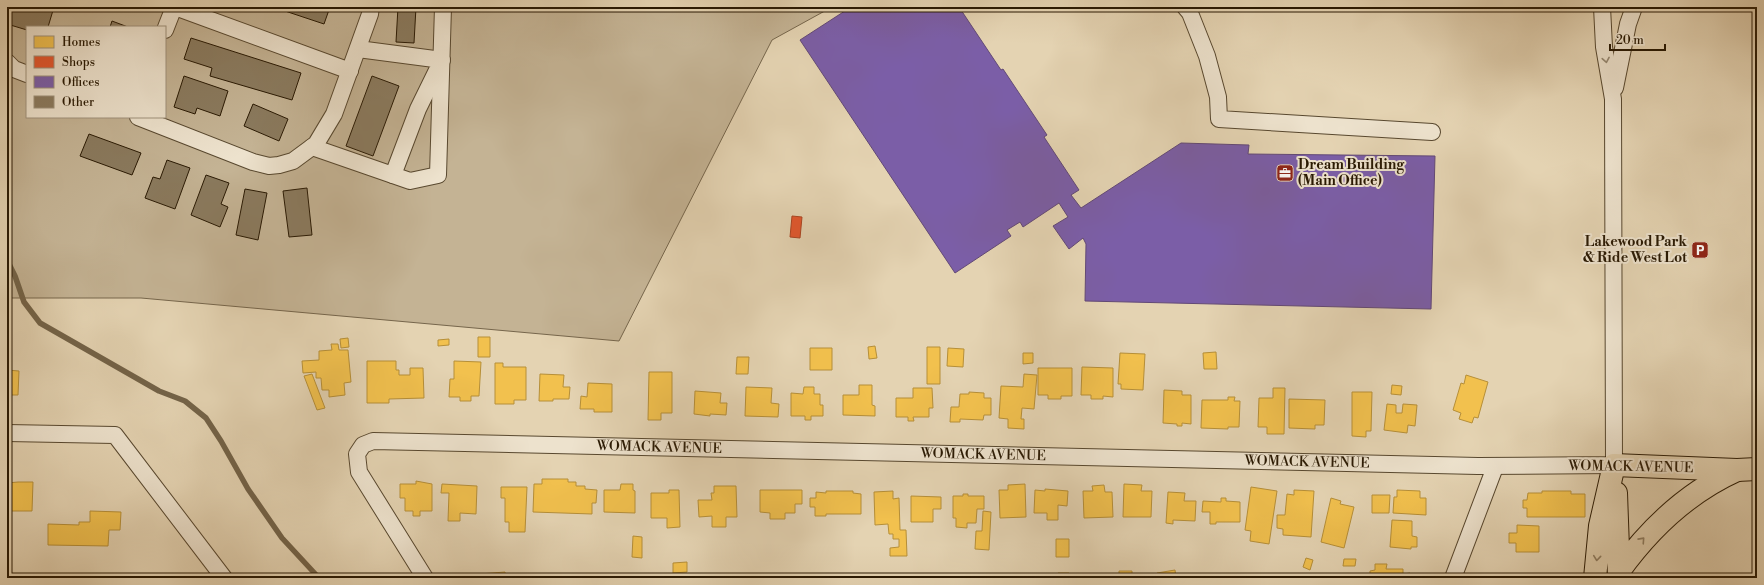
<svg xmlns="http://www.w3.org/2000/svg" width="1764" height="585" font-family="'Libre Bodoni',serif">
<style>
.green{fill:#c4b394;stroke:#76664c;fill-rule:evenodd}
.homes{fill:#f2c14e;stroke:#b68f38}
.shops{fill:#e4572e;stroke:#ac4421}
.offices{fill:#7b5ea7;stroke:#624976}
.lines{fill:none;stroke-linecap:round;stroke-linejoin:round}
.stream{stroke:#736348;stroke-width:5.5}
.building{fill:#8a7a5e;stroke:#291903}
.minor-casing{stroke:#58482f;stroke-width:18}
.primary-casing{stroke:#291903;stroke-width:24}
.motorway-casing{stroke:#291903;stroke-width:24}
.minor{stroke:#ede2cd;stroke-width:16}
.primary{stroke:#e4d3b2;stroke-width:22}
.motorway{stroke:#e4d3b2;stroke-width:22}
.oneway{stroke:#958872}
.oneway2{stroke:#907f63}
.labels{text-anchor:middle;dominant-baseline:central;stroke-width:4;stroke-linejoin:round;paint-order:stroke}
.poi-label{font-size:14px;font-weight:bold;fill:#291903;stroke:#ede2cd;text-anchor:start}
.street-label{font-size:14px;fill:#291903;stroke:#ede2cd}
</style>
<rect width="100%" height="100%" fill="#e4d3b2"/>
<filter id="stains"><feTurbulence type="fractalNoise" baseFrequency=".005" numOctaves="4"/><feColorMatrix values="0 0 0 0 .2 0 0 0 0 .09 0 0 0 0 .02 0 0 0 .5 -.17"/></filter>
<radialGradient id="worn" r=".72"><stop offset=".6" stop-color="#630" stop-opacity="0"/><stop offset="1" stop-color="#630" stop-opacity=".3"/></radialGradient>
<path class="green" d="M7 7H832L772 40 619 341 141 298H7ZM27 27H165V117H27Z"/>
<path class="homes" d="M478 337H490V357H478Z
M348 338 349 347 341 348 340 339Z
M449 339V345L438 346V340Z
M331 344H338L339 350H348L351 382 344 383 345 395 329 397V390H322L321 378H316V372L303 373 302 361 319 360V351L332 350Z
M875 346 877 358 869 359 868 347Z
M927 347H940V384H927Z
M810 348H832V370H810Z
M948 348 964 349 963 367 947 366Z
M1216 352 1217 369H1204L1203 353Z
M1023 353H1033V363L1023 364Z
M1120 353 1145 354 1143 390 1121 389V384H1118Z
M737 357H749L748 374H736Z
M367 361H396V370H399V375H410V368H423L424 398 389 399V403H367Z
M454 361 481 362 479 396H471V401H460V397H449L450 379H454Z
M495 363H503V367H526V400H514V404H495Z
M1082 367 1113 368V397L1103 396V399H1091V395H1081Z
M1038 368H1072V396H1061V399H1048V395H1038Z
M7 370 19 371 18 395H7Z
M649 372H672V413H661V420H648Z
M312 374 325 408 317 410 304 376Z
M540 374 564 375 563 387H570L569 399H553V401H539Z
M1024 374 1037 375 1034 409 1022 408 1021 419H1024V429L1008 428V419L999 418 1001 386 1023 387Z
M1466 375 1488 382 1478 418 1474 417 1472 423 1459 419 1461 413 1453 410 1461 383 1464 384Z
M588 383 612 384V412H594V409H580L581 396 587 397Z
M859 385H872V405L875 406V416L843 415V395H859Z
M1392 385 1402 386 1401 395 1391 394Z
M746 387 772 388 771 403 779 404 778 417 745 416Z
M804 387H814V394H820V405H823V416H811V420H805V416H791V393L803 394Z
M913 388H932L933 408H929V417H913L914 421H908V417H896V398H913Z
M1273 388H1285L1284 434H1267V427H1258L1259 398H1273Z
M1164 390 1182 391V395H1191V424L1182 423V426H1177V424L1163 423Z
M695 391 721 393 720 403H727L726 415 710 414V416L694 414Z
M969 392 984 393V398H991V415H984L983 420 960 419V422H950L951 407H959L960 394H969Z
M1352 392H1372L1371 431H1366V437L1352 436Z
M1228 397H1235L1234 401H1240L1239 427H1228V429L1201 428 1202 400H1228Z
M1289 399 1325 400 1324 425H1315V429L1289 428Z
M1387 404 1396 405V413H1402L1403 404 1417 405 1415 426 1408 425 1407 433 1384 430Z
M542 479H568V482H576V486H585V489L597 490 596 503H592V514L533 512 534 484H542Z
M416 481 432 484V511H420V516H413V511H405V498H400V484H416Z
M18 482H33L32 511H7V483Z
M442 484 477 486 476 514 460 513V521H448L449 493H441Z
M621 484H633V490L635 491V513L604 512V490H620Z
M1025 484 1026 517 1000 518 999 490H1008V485Z
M1124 484 1142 485 1141 491H1152L1151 517H1123Z
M1104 485 1105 492H1112L1113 517 1084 518 1083 491H1093L1092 486Z
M714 486H736L737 517H726V527H712V516L699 517 698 500H712L711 493H714Z
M501 487H527L525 532H509V522H505V498H501Z
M1251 487 1277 491 1269 544 1250 541 1251 531 1245 530Z
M1045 489 1068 491 1067 506 1058 505V520H1047V513H1034L1035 490 1045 491Z
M669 490H679L680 527 667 528V518H651V493H669Z
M760 490H802V504H795V513H785V519H770V513L760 512Z
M1294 490 1314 491 1311 537 1283 535V529L1277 528V515H1285L1287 494 1294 495Z
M1397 490 1420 491V498H1426V515L1393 513 1394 497H1397Z
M826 491H853V493L861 494V514H826V516H815V507H810V498H816V492L826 493Z
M893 491V499L899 498 900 530H906L907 556H890V548L899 547V539H893V534H889L888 524 875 525 874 492Z
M1542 491H1571V494H1585V517H1527V508H1523V500H1527L1528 493H1542Z
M1168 492 1185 493 1184 501H1196L1195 521 1173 520V524L1166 523Z
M963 494H968V496H984V509H977L976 523H967V528L956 527V518H953V496H963Z
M1372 495H1390L1389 513H1372Z
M911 496 941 497V509H933V522H911Z
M1221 498H1226V501L1240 502V522H1216V524H1210V512H1202L1203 501 1221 502Z
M1331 498 1341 501 1340 504 1354 507 1344 548 1321 542Z
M90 511 121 512 120 530H109L108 546 48 545V524L79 525V522H90Z
M983 511 991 512 989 550 975 549 976 531H982Z
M1392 520 1412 521V536L1417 537V547H1411V549L1390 547Z
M1517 525 1539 526V552H1516V543H1509V533H1517Z
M633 536 642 537V558L632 557Z
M1056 539H1069V557H1056Z
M1306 558 1313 560 1310 570 1303 567Z
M1344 559H1356L1355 566H1343Z
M687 562V572L673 573V563Z
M1375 564H1387L1386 569H1403V574L1410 573V578H1370V571L1375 570Z
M1175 570 1176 578H1158L1157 573Z
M1119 571H1132V578H1119Z
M505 572 506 578H480V574Z
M1058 573H1069V578H1058Z"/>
<path class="shops" d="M792 216 802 217 800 238 790 237Z"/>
<path class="offices" d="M851 7H959L1001 70 1003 69 1047 135 1044 137 1079 190 1071 195 1081 208 1181 143 1249 145 1248 154 1435 156 1431 309 1085 301 1086 244 1083 238 1069 249 1053 226 1068 217 1059 203 1023 227 1020 222 1007 230 1011 236 955 273 800 40Z"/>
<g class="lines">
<path class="stream" d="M7 260 15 276 24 302 40 323 159 391 185 401 206 418 221 441 248 489 282 538 319 578"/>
</g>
<path class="building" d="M10 7H54L48 27H27V30L7 24V15Z
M273 7H330L324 24Z
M398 7H416L414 43 396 42Z
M112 21 128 27H110Z
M191 38 301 73 292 100 210 76 212 68 184 59Z
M184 76 228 91 220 116 197 108 195 114 174 107Z
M372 76 399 86 373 156 346 146Z
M253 104 288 119 279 141 244 126Z
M89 134 141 153 132 175 80 156Z
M167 160 190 168 175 209 145 198 153 177 160 179Z
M206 175 229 183 221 204 228 207 220 227 191 215Z
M307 188 312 235 289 237 283 191Z
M245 189 267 193 258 240 236 235Z"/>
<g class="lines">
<defs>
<g id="minor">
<path d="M175 7 350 71"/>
<path d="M1185 7 1190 13 1207 56 1218 97 1219 119 1432 132"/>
<path d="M165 30 174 7"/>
<path d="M358 49 442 60 418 109 393 175"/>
<path d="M7 62 14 69 27 74"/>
<path d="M1615 88 1628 24 1634 7"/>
<path d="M138 117 253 162 269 166 279 165 293 161 316 144 334 114 370 14 371 7"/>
<path d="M312 147 410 181 438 175 443 7"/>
<path d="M7 433 115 435 224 578"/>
<path id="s1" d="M425 578 359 472 357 454 363 445 373 441 1478 466 1614 465 1613 99 1604 47 1602 7"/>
<path d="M1453 578 1495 467"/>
</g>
<path id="primary" d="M1614 465 1737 470 1757 469"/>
<path id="motorway" d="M1616 493 1619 577
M1619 571C1650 528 1688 492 1737 470
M1595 578 1600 526 1614 465"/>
</defs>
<use href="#minor" class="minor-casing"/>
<use href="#primary" class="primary-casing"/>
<use href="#motorway" class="motorway-casing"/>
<use href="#minor" class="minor"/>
<use href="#primary" class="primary"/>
<use href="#motorway" class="motorway"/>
</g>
<defs><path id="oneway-chevron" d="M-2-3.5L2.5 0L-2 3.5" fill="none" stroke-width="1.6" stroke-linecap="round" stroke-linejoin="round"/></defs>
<use class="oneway" href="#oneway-chevron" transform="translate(1606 60) rotate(80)"/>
<g class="oneway2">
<use href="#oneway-chevron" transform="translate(1642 540) rotate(-48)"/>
<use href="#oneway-chevron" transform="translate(1597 558) rotate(96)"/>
</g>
<defs>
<symbol id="office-square" viewBox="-11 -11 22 22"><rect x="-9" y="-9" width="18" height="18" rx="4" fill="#8f2418" stroke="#ede2cd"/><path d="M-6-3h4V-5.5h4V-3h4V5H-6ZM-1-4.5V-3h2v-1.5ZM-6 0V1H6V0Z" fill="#fff"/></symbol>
<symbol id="parking-square" viewBox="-11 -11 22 22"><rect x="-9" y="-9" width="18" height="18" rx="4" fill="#8f2418" stroke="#ede2cd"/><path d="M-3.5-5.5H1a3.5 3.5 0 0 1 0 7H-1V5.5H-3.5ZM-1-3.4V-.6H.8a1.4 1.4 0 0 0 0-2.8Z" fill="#fff"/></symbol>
</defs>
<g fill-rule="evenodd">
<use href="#office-square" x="1275" y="163" width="20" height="20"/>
<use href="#parking-square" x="1690" y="240" width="20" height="20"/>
</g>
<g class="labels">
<g class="poi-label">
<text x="1298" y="165">Dream Building<tspan x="1298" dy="16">(Main Office)</tspan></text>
<text x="1687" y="242" text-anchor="end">Lakewood Park<tspan x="1687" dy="16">&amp; Ride West Lot</tspan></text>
</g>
<g class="street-label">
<text stroke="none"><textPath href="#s1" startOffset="451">WOMACK AVENUE</textPath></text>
<text stroke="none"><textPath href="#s1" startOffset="775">WOMACK AVENUE</textPath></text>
<text stroke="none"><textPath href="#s1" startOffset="1099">WOMACK AVENUE</textPath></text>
<text transform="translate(1631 467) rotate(1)">WOMACK AVENUE</text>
</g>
</g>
<rect width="1764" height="585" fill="none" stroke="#e4d3b2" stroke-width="24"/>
<rect x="8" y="8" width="1748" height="569" fill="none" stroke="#291903" stroke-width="2"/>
<rect x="12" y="12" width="1740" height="561" fill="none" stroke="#291903"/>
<rect x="26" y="26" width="140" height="92" fill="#ede2cd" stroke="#9f927c"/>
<rect x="34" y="36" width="20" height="12" fill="#f2c14e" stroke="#9f927c"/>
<text x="62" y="46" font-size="12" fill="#291903">Homes</text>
<rect x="34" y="56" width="20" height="12" fill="#e4572e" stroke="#9f927c"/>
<text x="62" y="66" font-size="12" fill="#291903">Shops</text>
<rect x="34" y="76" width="20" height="12" fill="#7b5ea7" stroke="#9f927c"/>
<text x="62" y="86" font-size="12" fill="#291903">Offices</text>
<rect x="34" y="96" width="20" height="12" fill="#8a7a5e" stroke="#9f927c"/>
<text x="62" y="106" font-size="12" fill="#291903">Other</text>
<path d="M1610 44v6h55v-6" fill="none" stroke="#291903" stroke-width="2"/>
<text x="1616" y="44" font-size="12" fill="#291903" stroke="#ede2cd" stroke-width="3" paint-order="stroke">20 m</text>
<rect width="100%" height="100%" filter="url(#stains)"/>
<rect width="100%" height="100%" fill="url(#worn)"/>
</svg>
